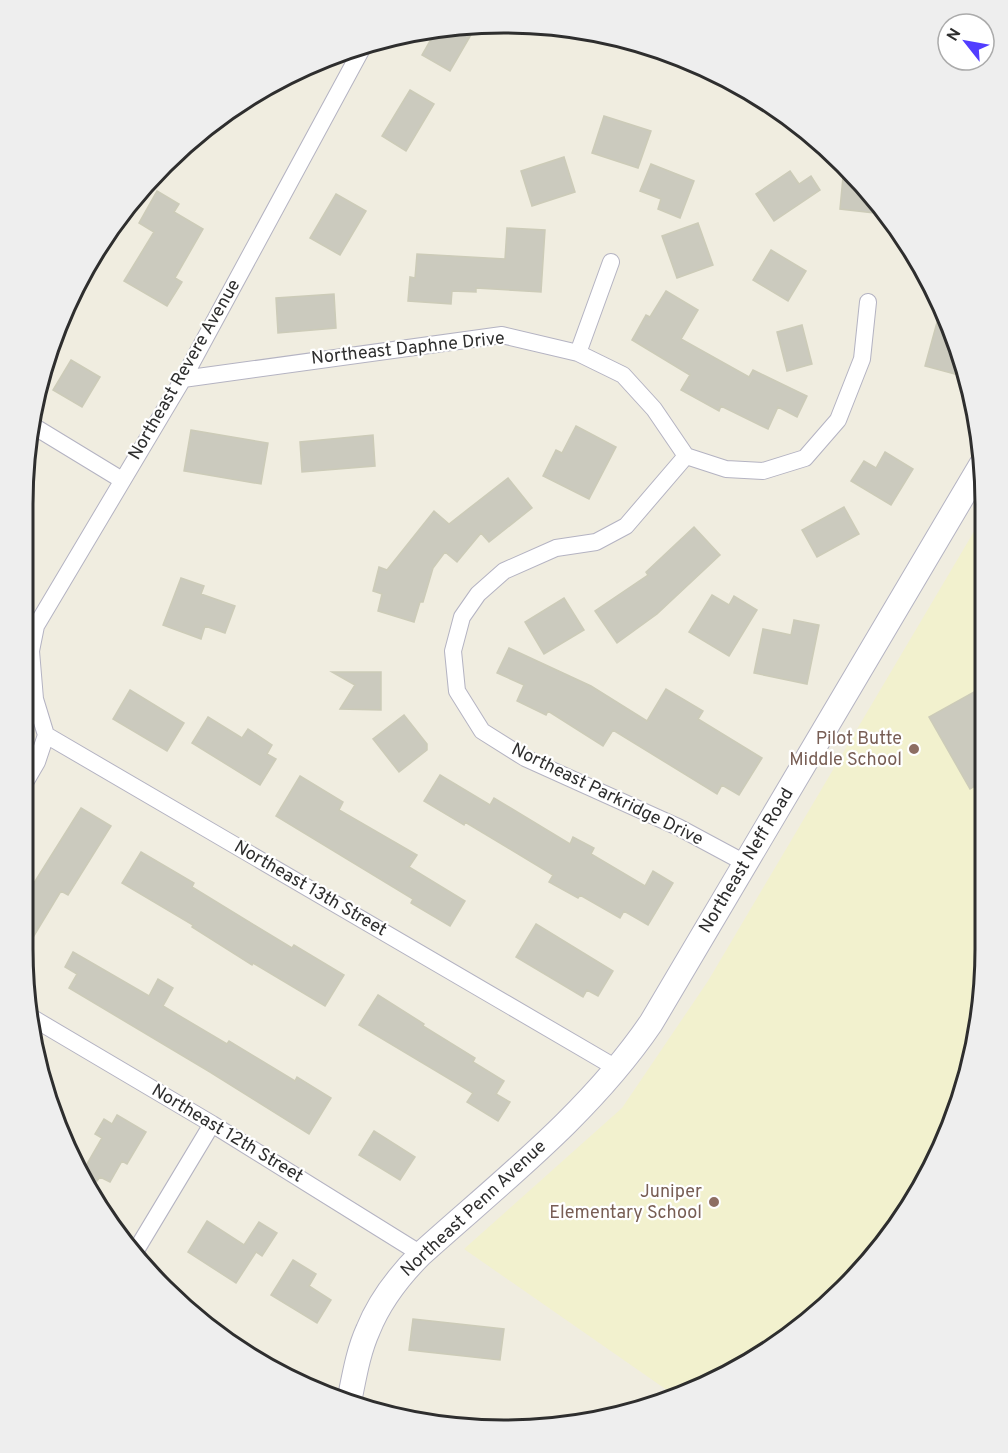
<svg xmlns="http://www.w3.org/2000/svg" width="1008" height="1453" font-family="Overpass,sans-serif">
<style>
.education{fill:#f2f1ce}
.building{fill:#cbcabe;stroke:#cccbb8;stroke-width:1.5}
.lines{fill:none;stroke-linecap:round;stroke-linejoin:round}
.minor-casing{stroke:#b4b3c2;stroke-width:18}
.secondary-casing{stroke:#b4b3c2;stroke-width:26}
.minor{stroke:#fff;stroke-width:16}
.secondary{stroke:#fff;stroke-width:24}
.education-dot{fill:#8d6e63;stroke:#fff;stroke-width:2}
.labels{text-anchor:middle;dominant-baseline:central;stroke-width:4.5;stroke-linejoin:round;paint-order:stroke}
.street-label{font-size:18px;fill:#2e2e2e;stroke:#fff}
.education-label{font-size:18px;fill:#785e54;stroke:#fff;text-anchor:end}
.rim{fill:none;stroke:#2e2e2e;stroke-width:3}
</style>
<rect width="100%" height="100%" fill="#f0ede0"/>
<path class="education" d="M982 518 984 980 969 1073 936 1162 886 1242 822 1311 717 1381 674 1395 464 1249 622 1108 708 981Z"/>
<path class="building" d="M476 26 450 71 422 55 438 27Z
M410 90 434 104 406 151 382 136Z
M604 116 651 131 638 168 592 153Z
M564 157 575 192 532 206 521 171Z
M651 164 694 181 680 218 658 209 661 199 640 191Z
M844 166 866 186 884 214 840 209Z
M790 171 799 184 811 176 820 190 774 221 756 194Z
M157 191 179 204 174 212 203 229 175 278 182 282 167 306 124 281 154 232 139 223Z
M336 194 366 211 340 255 310 238Z
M698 223 713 265 677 278 662 236Z
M507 228 545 230 541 292 476 288V292L452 291 451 304 408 301 410 277 415 278 417 254 505 259Z
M771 250 806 271 788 301 753 280Z
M666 291 698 310 681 339 749 377 753 370 807 396 797 417 778 407 768 429 721 406 719 411 681 390 690 375 632 340 646 315 650 317Z
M334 294 336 328 278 333 276 298Z
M941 308 962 376 925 366Z
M802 325 812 364 787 371 777 332Z
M71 360 100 377 82 407 53 390Z
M576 426 616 447 589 499 543 476 556 450 562 453Z
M191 430 268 443 261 484 184 471Z
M373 435 375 466 302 472 300 442Z
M885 452 913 469 891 505 851 481 864 461 876 468Z
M508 478 532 508 489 542 481 533 457 562 445 552 433 568 423 602H420L414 622 378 611 382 594 373 591 379 567 387 570 434 511 449 524Z
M844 507 859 534 817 557 802 530Z
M694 527 720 555 657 614 617 643 595 611 648 575 646 572Z
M181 578 204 586 201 594 235 606 225 633 205 626 201 639 163 625Z
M712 595 729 605 734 596 757 610 729 656 689 632Z
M564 598 584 630 544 654 525 622Z
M794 620 819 625 807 684 754 673 763 629 791 635Z
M509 648 591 686 647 721 666 689 703 711 698 719 762 758 739 795 722 785 717 794 613 730 603 746 548 711 546 715 517 701 524 685 497 673Z
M332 672H381V710L340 709 355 685Z
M983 687V781L970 789 929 717Z
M130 690 184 723 167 751 113 719Z
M404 715 427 744V750L399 772 373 739Z
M208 717 242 738 248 729 272 745 267 754 276 759 260 785 192 743Z
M440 775 490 805 494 798 570 844 573 837 594 848 591 854 645 886 653 871 673 883 648 925 624 911 620 918 580 895 578 898 549 882 553 875 465 822 464 825 424 801Z
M300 776 343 802 339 810 417 855 409 867 465 901 450 926 411 903 413 899 276 816Z
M81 808 111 826 68 895 61 891 23 954 22 902Z
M141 852 194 883 192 887 292 948 294 945 344 975 325 1006 253 963 252 965 192 927 193 925 122 883Z
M536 924 613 971 598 996 587 990 583 997 516 957Z
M73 952 149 996 158 979 173 988 163 1006 227 1044 229 1041 295 1081 297 1077 331 1098 309 1134 210 1072 69 988 77 974 65 967Z
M378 995 424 1024 423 1026 475 1058 473 1062 504 1081 496 1094 510 1102 498 1121 467 1102 473 1093 359 1025Z
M117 1115 146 1132 127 1164 122 1161 110 1182 100 1177 91 1189 84 1169 102 1138 95 1134 104 1119 112 1124Z
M374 1131 415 1157 400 1180 359 1155Z
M207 1221 244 1245 259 1222 277 1233 262 1256 256 1252 236 1283 188 1252Z
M293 1260 316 1274 309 1286 331 1300 317 1323 271 1295Z
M413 1319 504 1329 500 1360 409 1350Z"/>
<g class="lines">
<defs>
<path id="minor" d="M578 353 611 262
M183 379 502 335 578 353 623 375 654 409 686 456 726 469 763 471 805 458 838 420 862 359 868 302
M30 424 122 480
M686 456 626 526 596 542 556 548 504 571 478 594 462 617 453 651 457 691 482 731 525 758 678 827 745 863
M23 698 35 699 46 735 618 1069
M35 699 31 651 36 626 183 379 364 45
M23 786 37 762 46 735
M31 1017 212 1124 421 1254
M135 1252 212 1124"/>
<path id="secondary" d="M349 1402C354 1378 358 1352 368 1330 380 1300 399 1276 421 1254 502 1181 589 1114 651 1023L981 465"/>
</defs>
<use href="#minor" class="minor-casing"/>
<use href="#secondary" class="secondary-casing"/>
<use href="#minor" class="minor"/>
<use href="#secondary" class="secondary"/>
</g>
<g class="education-dot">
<circle cx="914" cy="749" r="6"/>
<circle cx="714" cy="1202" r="6"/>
</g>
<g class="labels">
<g class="street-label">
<text transform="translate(408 349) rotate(-6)">Northeast Daphne Drive</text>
<text transform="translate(185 370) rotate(-60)">Northeast Revere Avenue</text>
<text transform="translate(607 795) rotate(26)">Northeast Parkridge Drive</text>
<text transform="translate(747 861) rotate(-59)">Northeast Neff Road</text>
<text transform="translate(310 889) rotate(30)">Northeast 13th Street</text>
<text transform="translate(227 1134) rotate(31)">Northeast 12th Street</text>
<text transform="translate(474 1209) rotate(-43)">Northeast Penn Avenue</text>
</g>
<g class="education-label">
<text x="902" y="739">Pilot Butte<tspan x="902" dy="21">Middle School</tspan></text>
<text x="702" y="1192">Juniper<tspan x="702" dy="21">Elementary School</tspan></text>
</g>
</g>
<path d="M0 0H1008V1453H0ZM504 33H504A471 471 0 0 1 975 504V949A471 471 0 0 1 504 1420H504A471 471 0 0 1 33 949V504A471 471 0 0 1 504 33Z" fill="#eee" fill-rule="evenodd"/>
<path class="rim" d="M504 33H504A471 471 0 0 1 975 504V949A471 471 0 0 1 504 1420H504A471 471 0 0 1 33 949V504A471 471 0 0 1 504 33Z"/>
<g transform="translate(966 42) rotate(301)"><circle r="28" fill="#ffffff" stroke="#ababab" stroke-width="1.5"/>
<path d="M0-4.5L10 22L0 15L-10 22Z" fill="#523dff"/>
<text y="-9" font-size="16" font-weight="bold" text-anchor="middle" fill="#2e2e2e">N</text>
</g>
</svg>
